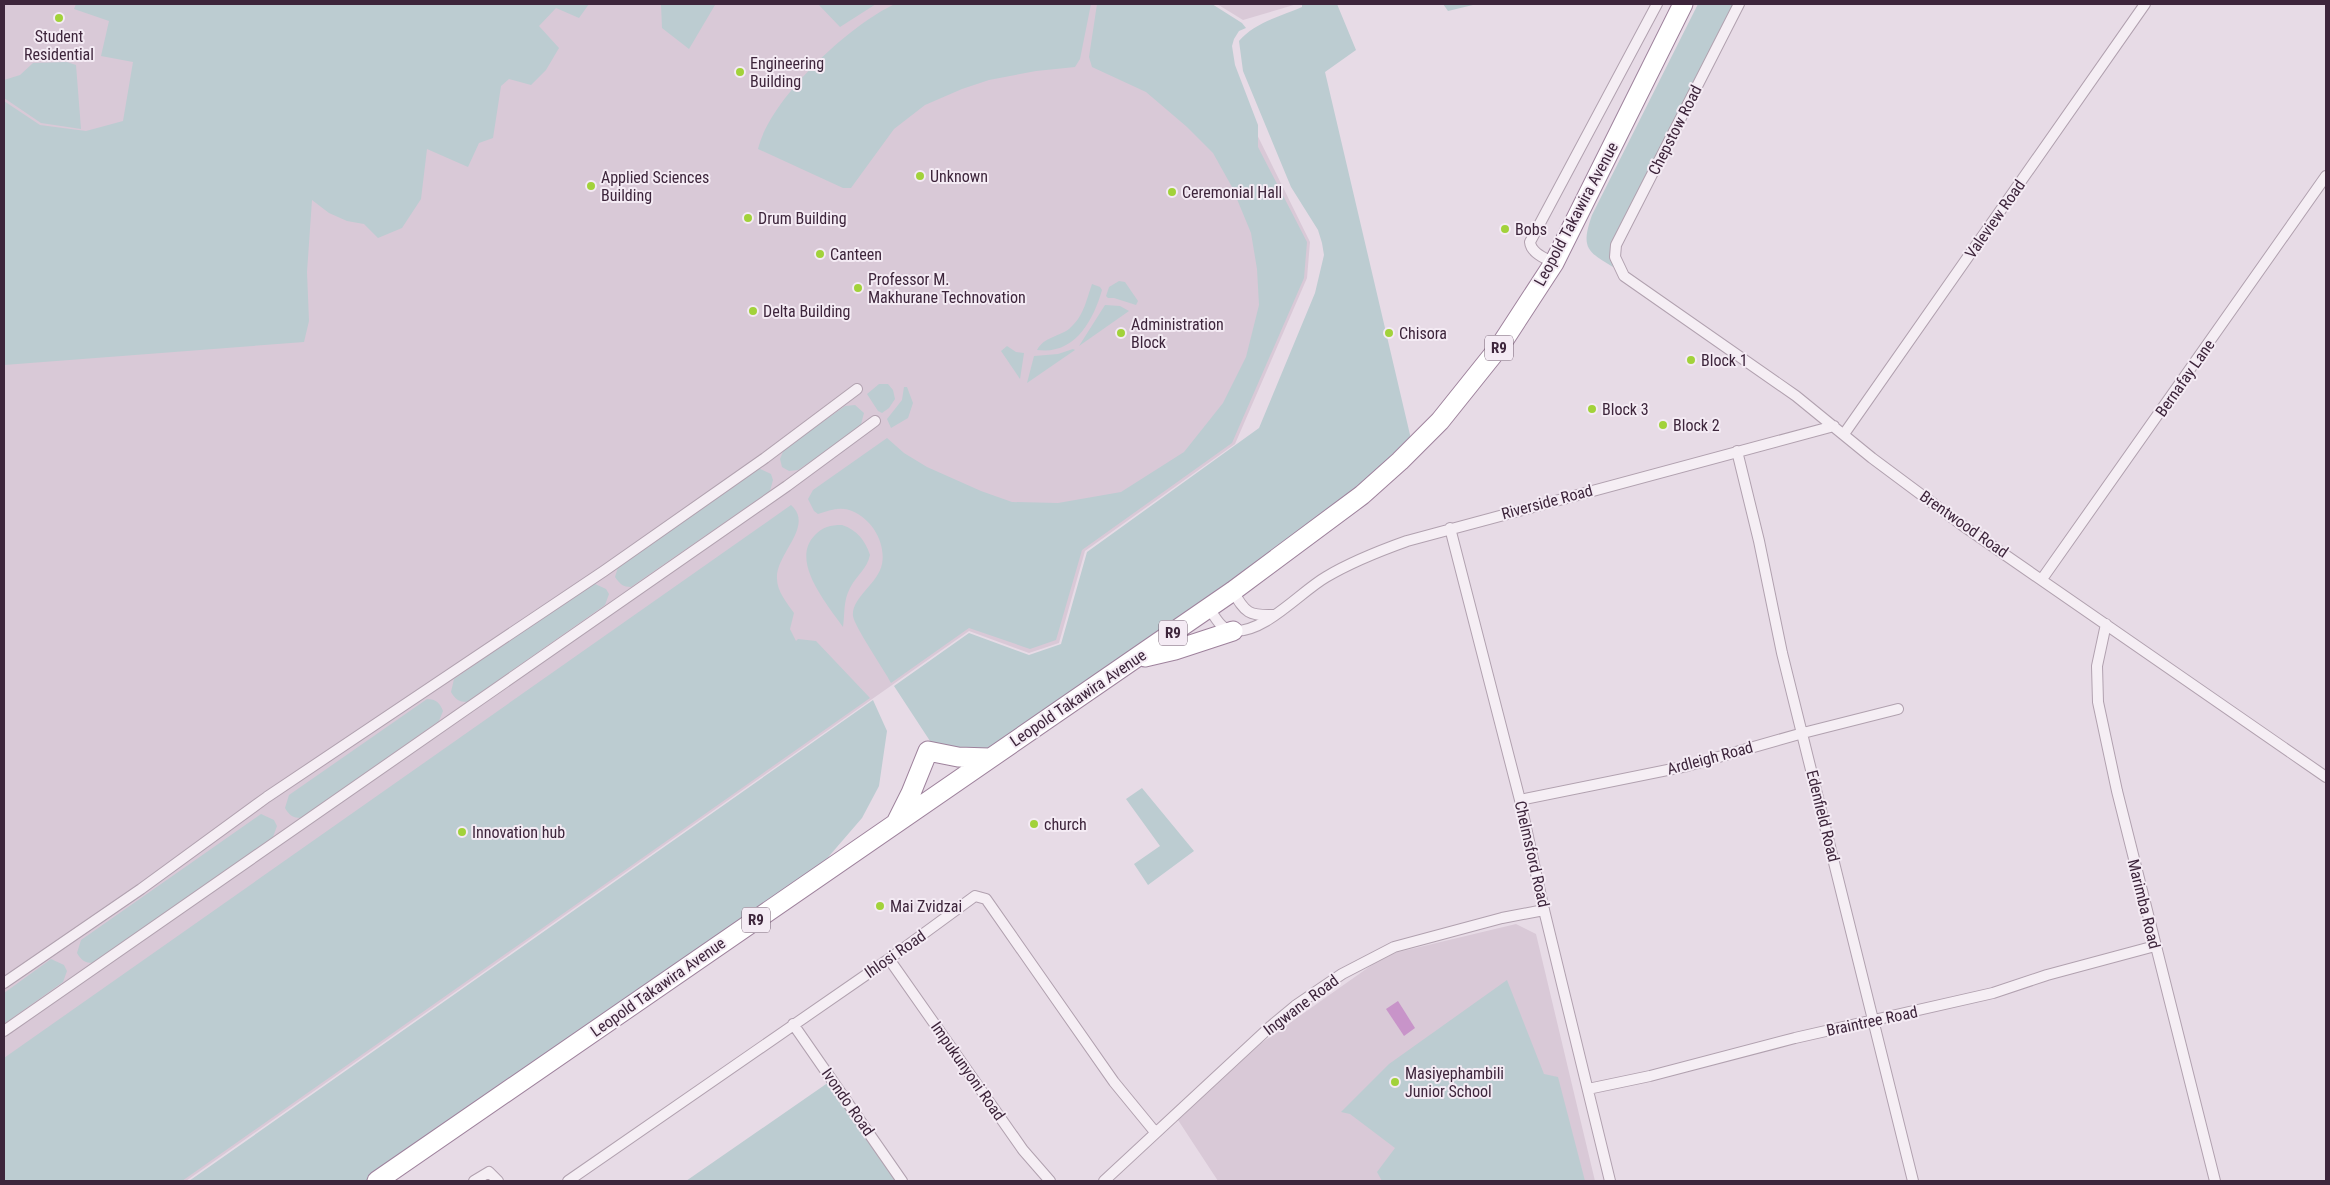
<svg xmlns="http://www.w3.org/2000/svg" width="2330" height="1185" font-family="'Roboto Condensed',sans-serif">
<style>
.built{fill:#d9c9d7}
.green{fill:#bcccd1}
.water{fill:#c894c9}
.lines{fill:none;stroke-linecap:round;stroke-linejoin:round}
.street-casing{stroke:#b1a1af;stroke-width:12}
.highway-casing{stroke:#9e829c;stroke-width:21}
.street{stroke:#f5eef4;stroke-width:10}
.highway{stroke:#fff;stroke-width:19}
.poi-dot{fill:#a2d23a;stroke:#f4ebf4;stroke-width:2}
.labels{text-anchor:middle;dominant-baseline:central;stroke-width:4;stroke-linejoin:round;paint-order:stroke}
.shield{fill:#f4ebf4;stroke:#746072;stroke-width:1}
.shield-label{font-size:15px;font-weight:bold;fill:#3d253b}
.poi-label{font-size:16px;fill:#3d253b;stroke:#f4ebf4;text-anchor:start}
.street-label{font-size:16px;fill:#3d253b;stroke:#f4ebf4}
</style>
<rect width="100%" height="100%" fill="#e7dbe6"/>
<path class="built" d="M4 4H1167L1238 96 1310 242 1307 278 1235 444 1085 551 1059 643 1029 653 969 631 186 1181H4Z
M1217 4H1297L1243 20Z
M1516 924 1536 934 1595 1181H1218L1178 1120 1260 1044 1386 955Z"/>
<path class="green" d="M76 4H589L579 18 556 8 539 26 559 48 546 70 531 85 509 79 501 86 493 138 479 143 468 167 427 149 421 199 402 228 378 238 364 224 347 221 329 213 312 200 307 272 309 321 304 342 4 365V101L40 125 86 131 123 121 133 62 101 56 109 21 74 9Z
M661 4H728L715 5 689 49 662 28Z
M818 4H876L840 27Z
M895 4H1091L1080 59 1075 67 1036 71 989 80 962 89 925 105 894 129 851 188H843L758 149C770 99 849 25 895 4Z
M1097 4H1212L1242 23 1246 28 1239 31 1234 39 1232 46 1235 65 1258 125V147L1307 242 1304 278 1232 443 1082 550 1056 640 1030 649 969 628 891 683C885 671 854 626 853 616 851 598 878 584 882 564 886 543 872 519 852 511 841 506 829 510 818 514L814 511 808 499 813 490 887 438 904 453 927 467 981 491 1012 502 1058 503 1121 492 1184 452 1223 403 1246 357 1259 305 1257 269 1251 233 1232 187 1213 153 1187 127 1146 92 1092 67 1089 57Z
M1302 4H1337L1356 50 1325 72 1411 439 1326 514 994 747 978 754 939 750 930 741 894 686 969 633 1029 655 1061 644 1087 552 1259 428 1315 293 1324 255 1322 243 1318 230 1291 187 1243 71 1239 41C1254 23 1281 16 1302 7Z
M1443 4H1477L1448 11Z
M1698 4H1736L1612 258 1613 267C1586 251 1581 247 1592 215Z
M33 63 67 62 76 65 81 129 41 123 4 98V80L20 75Z
M1119 281 1125 282 1138 301 1136 305 1114 298H1108L1106 296 1109 287Z
M1092 284 1100 287 1102 290C1093 321 1075 355 1037 350 1044 337 1058 337 1069 329 1084 316 1086 301 1092 284Z
M1105 305 1120 306 1129 311 1079 346Z
M1007 346 1016 352 1024 353 1020 379 1001 351Z
M1073 349 1075 350 1027 383 1034 356 1058 354Z
M879 384H888L893 390 895 399 889 408 882 413 878 411 867 394Z
M904 387H907L913 403 908 418 891 428 887 419 902 400Z
M855 405 864 413 860 428 798 470 789 471 782 467 780 459 784 449 845 406Z
M758 468 771 474 773 480 770 491 631 587C623 587 620 584 615 577L619 564Z
M791 505C815 526 775 554 777 579 777 591 787 603 794 613L790 629 796 641 798 639 816 641 870 698 182 1181H4V1058Z
M842 525C857 530 865 540 870 555 867 569 856 576 850 588 843 601 845 614 843 627 828 605 789 561 815 535 823 527 830 525 842 525Z
M593 583 606 589 609 594 605 605 467 702C459 702 455 699 451 692L454 679Z
M427 699C436 699 440 703 443 711L439 721 301 818C293 818 289 815 285 808L289 795Z
M873 700 887 731 879 786 862 818 824 862 763 909 369 1181H189Z
M1142 788 1194 851 1148 885 1134 864 1160 846 1126 799Z
M261 814 274 820 277 826 273 837 93 963C85 963 81 960 77 953L81 940Z
M51 959 64 965 67 971 63 982 4 1024V993Z
M1507 980 1544 1074 1558 1077 1585 1181H1382L1377 1172 1395 1148 1350 1114 1341 1112 1389 1064Z
M829 1082 898 1181H686Z"/>
<path class="water" d="M1398 1001 1415 1028 1404 1036 1386 1009Z"/>
<g class="lines">
<defs>
<path id="street" d="M1739 4 1616 245 1615 257 1624 276 1796 396 1872 458 1962 525 2326 777
M1554 263C1545 258 1531 253 1530 242L1657 4
M1844 434 2145 4
M1737 451 1759 541 1782 653 1913 1181
M1450 528 1520 800 1544 910 1610 1181
M2042 579 2326 176
M1233 591C1245 613 1249 616 1274 615
M1209 608C1215 617 1221 630 1233 631 1265 633 1300 592 1326 577 1351 562 1379 551 1407 541L1834 426
M2106 624 2097 666 2098 702 2117 791 2215 1181
M1520 800 1687 766 1803 733 1898 709
M889 959 1023 1150 1050 1181
M4 983 141 889 267 797 604 571 765 458 857 389
M793 1024 902 1181
M4 1031 787 486 875 421
M1588 1089 1650 1076 1795 1038 1993 993 2047 975 2155 946
M474 1181 489 1172 498 1181
M568 1181 889 959 975 896 986 899 1114 1082 1155 1132
M1104 1181 1271 1026 1295 1006 1342 974 1394 947 1502 918 1544 910"/>
<path id="highway" d="M1145 657 1175 650 1233 631
M897 821 911 793 928 751 958 757 989 758
M377 1181 1233 591 1362 495 1400 461 1440 421 1500 346 1554 263 1683 4"/>
</defs>
<use href="#street" class="street-casing"/>
<use href="#highway" class="highway-casing"/>
<use href="#street" class="street"/>
<use href="#highway" class="highway"/>
</g>
<g class="poi-dot">
<circle cx="59" cy="18" r="5"/>
<circle cx="740" cy="72" r="5"/>
<circle cx="920" cy="176" r="5"/>
<circle cx="591" cy="186" r="5"/>
<circle cx="1172" cy="192" r="5"/>
<circle cx="748" cy="218" r="5"/>
<circle cx="1505" cy="229" r="5"/>
<circle cx="820" cy="254" r="5"/>
<circle cx="858" cy="288" r="5"/>
<circle cx="753" cy="311" r="5"/>
<circle cx="1121" cy="333" r="5"/>
<circle cx="1389" cy="333" r="5"/>
<circle cx="1691" cy="360" r="5"/>
<circle cx="1592" cy="409" r="5"/>
<circle cx="1663" cy="425" r="5"/>
<circle cx="1034" cy="824" r="5"/>
<circle cx="462" cy="832" r="5"/>
<circle cx="880" cy="906" r="5"/>
<circle cx="1395" cy="1082" r="5"/>
</g>
<g class="labels">
<g class="shield">
<rect x="1485" y="335.5" width="28" height="25" rx="4"/>
<rect x="1159" y="620.5" width="28" height="25" rx="4"/>
<rect x="742" y="907.5" width="28" height="25" rx="4"/>
</g>
<g class="shield-label">
<text x="1499" y="348">R9</text>
<text x="1173" y="633">R9</text>
<text x="756" y="920">R9</text>
</g>
<g class="poi-label">
<text x="59" y="36" text-anchor="middle">Student<tspan x="59" dy="18">Residential</tspan></text>
<text x="750" y="63">Engineering<tspan x="750" dy="18">Building</tspan></text>
<text x="930" y="176">Unknown</text>
<text x="601" y="177">Applied Sciences<tspan x="601" dy="18">Building</tspan></text>
<text x="1182" y="192">Ceremonial Hall</text>
<text x="758" y="218">Drum Building</text>
<text x="1515" y="229">Bobs</text>
<text x="830" y="254">Canteen</text>
<text x="868" y="279">Professor M.<tspan x="868" dy="18">Makhurane Technovation</tspan></text>
<text x="763" y="311">Delta Building</text>
<text x="1131" y="324">Administration<tspan x="1131" dy="18">Block</tspan></text>
<text x="1399" y="333">Chisora</text>
<text x="1701" y="360">Block 1</text>
<text x="1602" y="409">Block 3</text>
<text x="1673" y="425">Block 2</text>
<text x="1044" y="824">church</text>
<text x="472" y="832">Innovation hub</text>
<text x="890" y="906">Mai Zvidzai</text>
<text x="1405" y="1073">Masiyephambili<tspan x="1405" dy="18">Junior School</tspan></text>
</g>
<g class="street-label">
<text transform="translate(1675 130) rotate(-63)">Chepstow Road</text>
<text transform="translate(1576 214) rotate(-62)">Leopold Takawira Avenue</text>
<text transform="translate(1995 219) rotate(-55)">Valeview Road</text>
<text transform="translate(2185 378) rotate(-55)">Bernafay Lane</text>
<text transform="translate(1547 502) rotate(-15)">Riverside Road</text>
<text transform="translate(1964 524) rotate(35)">Brentwood Road</text>
<text transform="translate(1078 698) rotate(-34)">Leopold Takawira Avenue</text>
<text transform="translate(1710 758) rotate(-15)">Ardleigh Road</text>
<text transform="translate(1823 816) rotate(76)">Edenfield Road</text>
<text transform="translate(1532 854) rotate(77)">Chelmsford Road</text>
<text transform="translate(2144 904) rotate(76)">Marimba Road</text>
<text transform="translate(895 954) rotate(-35)">Ihlosi Road</text>
<text transform="translate(658 987) rotate(-35)">Leopold Takawira Avenue</text>
<text transform="translate(1301 1005) rotate(-37)">Ingwane Road</text>
<text transform="translate(1872 1021) rotate(-12)">Braintree Road</text>
<text transform="translate(968 1071) rotate(55)">Impukunyoni Road</text>
<text transform="translate(848 1102) rotate(55)">Ivondo Road</text>
</g>
</g>
<rect width="2330" height="1185" fill="none" stroke="#3d253b" stroke-width="10"/>
</svg>
